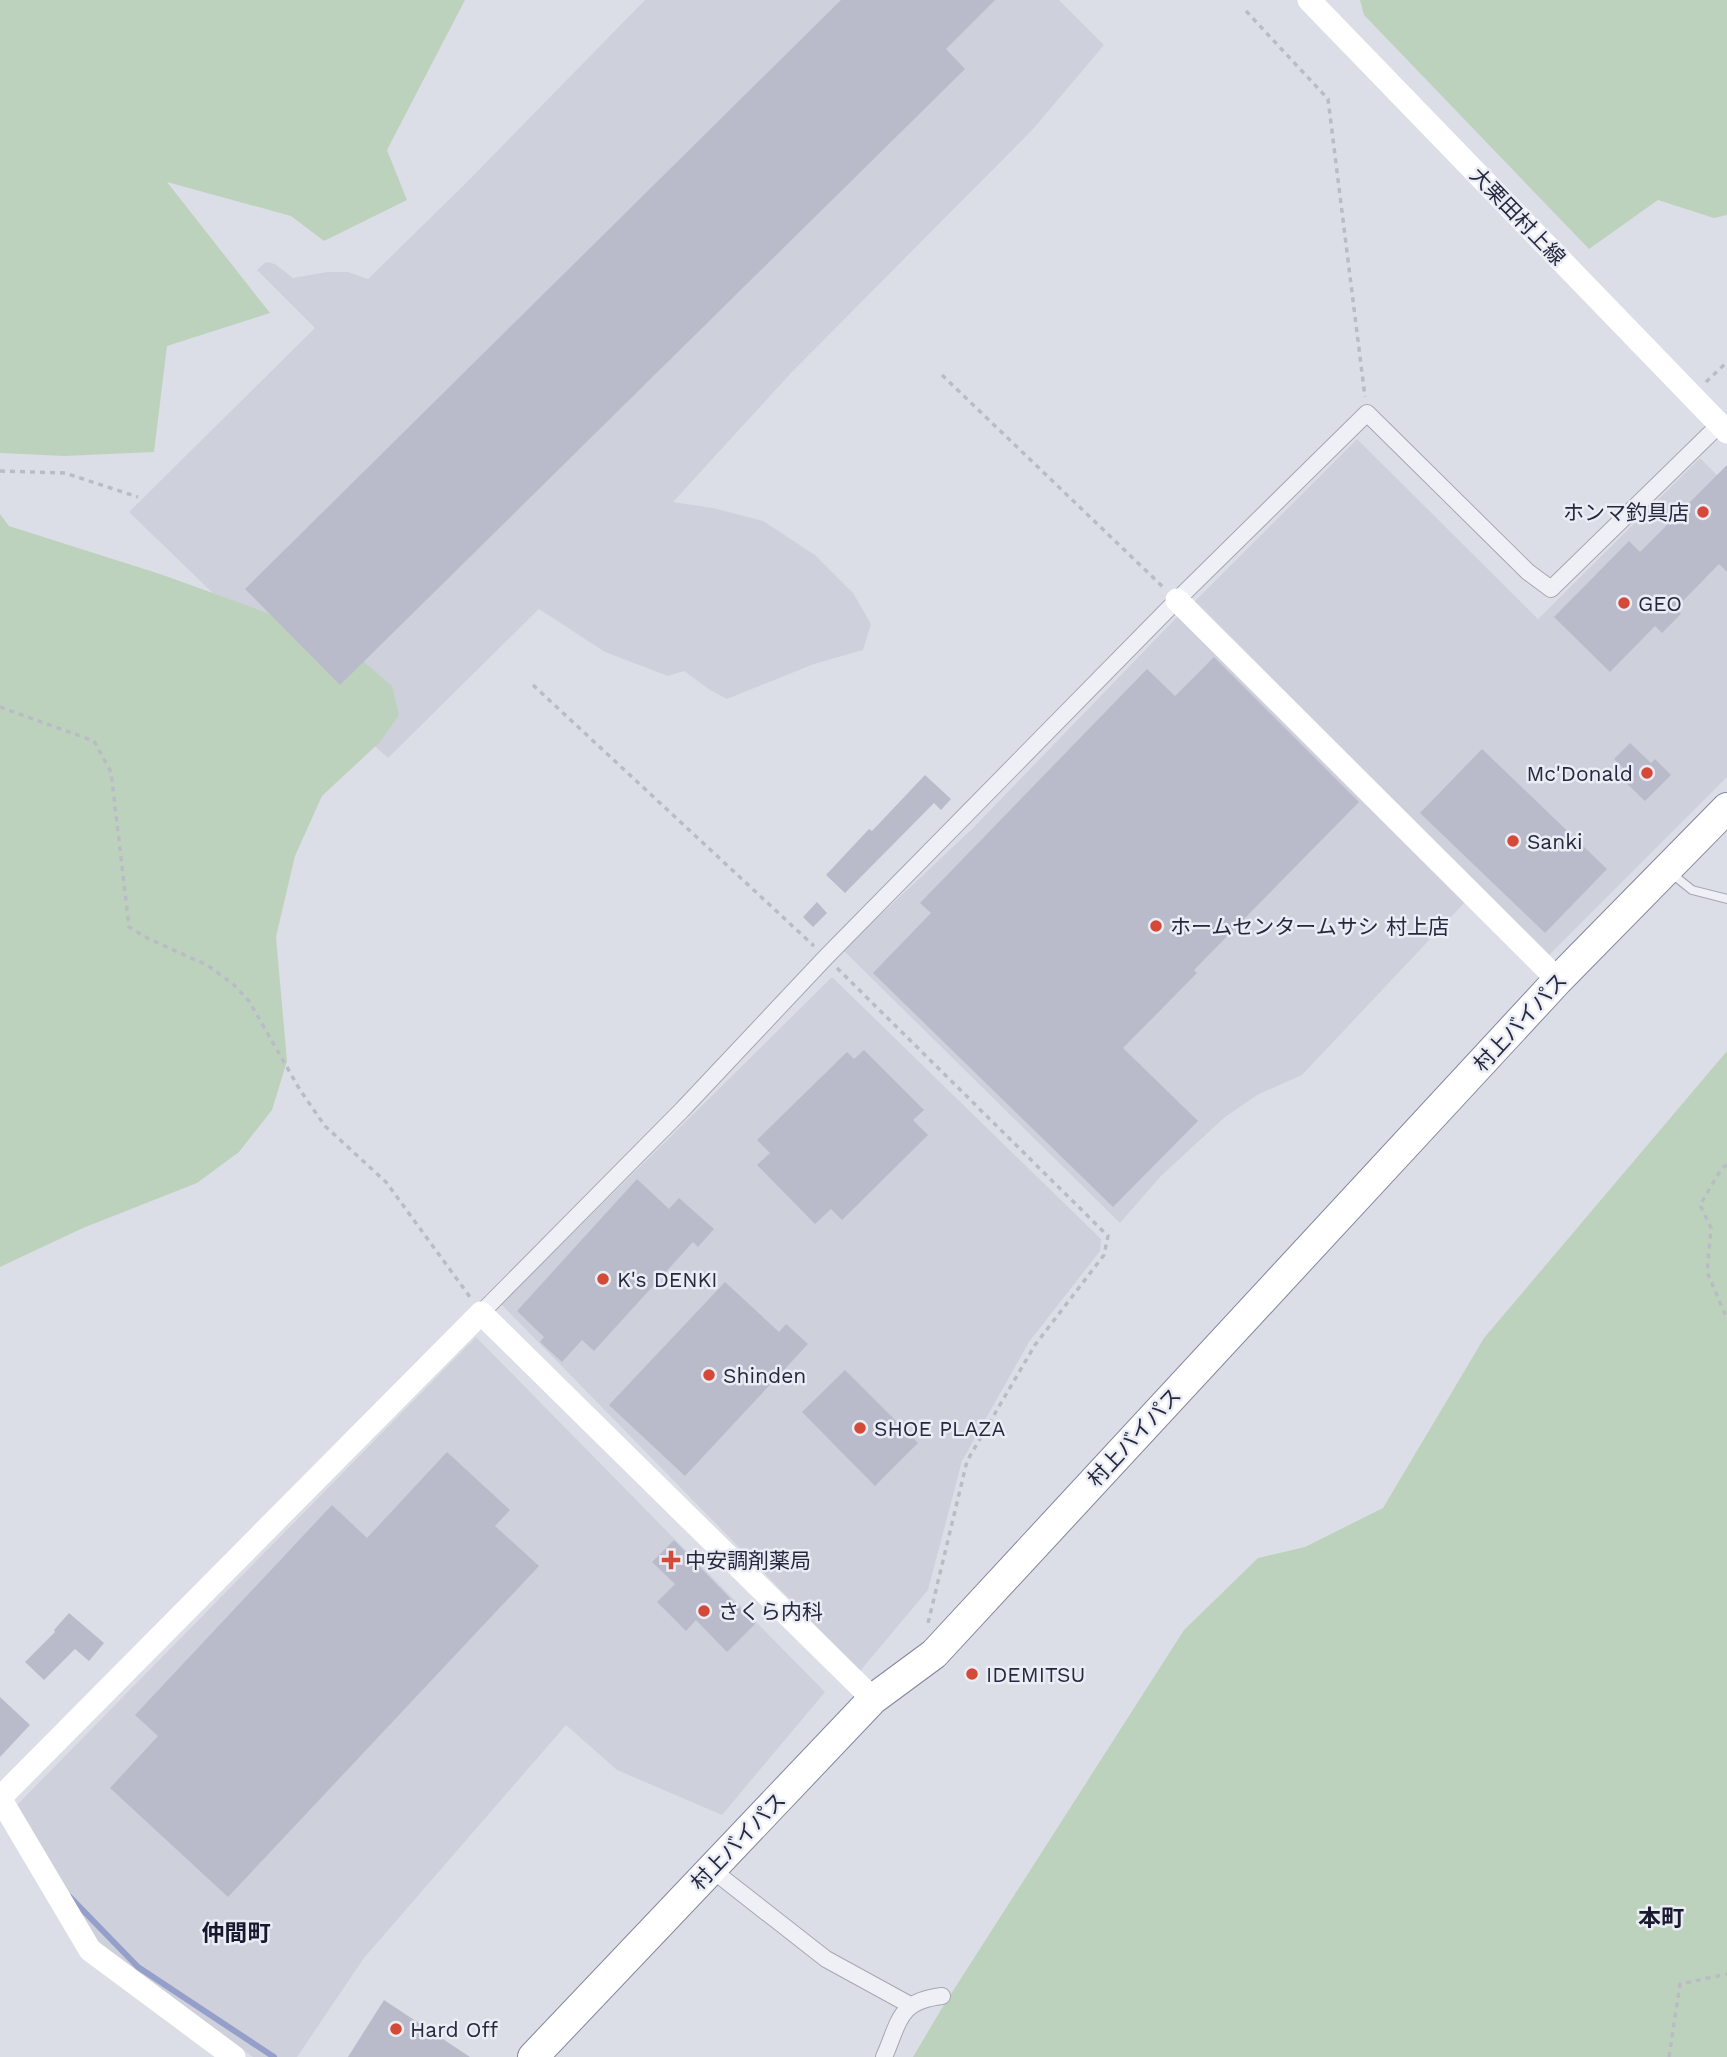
<svg xmlns="http://www.w3.org/2000/svg" width="1727" height="2057" font-family="'Work Sans','Noto Sans JP',sans-serif">
<style>
.built{fill:#ced0dc}
.green{fill:#bdd2bd}
.lines{fill:none;stroke-linecap:round;stroke-linejoin:round}
.stream{stroke:#94a0ca;stroke-width:6}
.building{fill:#b9bbca}
.lane-casing{stroke:#a5a7b4;stroke-width:10}
.street-casing{stroke:#a5a7b4;stroke-width:18}
.highway-casing{stroke:#83869f;stroke-width:32}
.path{stroke:#babcc5;stroke-width:3.5;stroke-dasharray:5 5;stroke-linecap:butt}
.lane{stroke:#eff0f5;stroke-width:8}
.street{stroke:#eff0f5;stroke-width:16}
.secondary{stroke:#fff;stroke-width:23}
.highway{stroke:#fff;stroke-width:30}
.poi-dot{fill:#d54938;stroke:#ebedf5;stroke-width:2.5}
.labels{text-anchor:middle;dominant-baseline:central;stroke-width:5;stroke-linejoin:round;paint-order:stroke}
.street-label{font-size:21px;fill:#25283e;stroke:#ebedf5}
.poi-label{font-size:21px;fill:#25283e;stroke:#ebedf5;text-anchor:start}
.neighbourhood-label{font-size:23px;font-weight:bold;fill:#18192f;stroke:#ebedf5}
</style>
<rect width="100%" height="100%" fill="#dcdee7"/>
<path class="built" d="M645 0H1059L1104 45 1034 128 790 374 673 502 713 508 763 521 815 555 853 593 871 624 863 650 814 664 727 699 710 690 684 671 668 676 605 652 539 609 388 758 338 714 129 512 315 328 257 270 266 262 275 264 293 278 327 272H348L368 279 465 184Z
M1357 439 1538 619 1700 458 1727 485V777L1549 955 1194 602Z
M1181 613 1466 901 1302 1075 1259 1094 1225 1117 1161 1176 1120 1223 843 950 971 830Z
M832 977 1101 1239 1100 1251 1029 1342 962 1461 928 1590 860 1671 501 1304Z
M476 1337 825 1692 722 1815 617 1770 566 1725 364 1958 297 2057H253L95 1942 16 1806Z"/>
<path class="green" d="M0 0H465L387 150 407 200 324 241 291 216 167 182 270 313 167 346 154 452 65 456 0 453Z
M1360 0H1727V215L1714 218 1658 200 1589 249 1364 15Z
M0 514 9 526 163 575 336 638 392 686 399 715 380 742 322 796 295 856 276 937 287 1061 272 1110 239 1152 197 1183 83 1228 0 1267Z
M1727 1051V2057H913L942 2008 1184 1630 1258 1558 1305 1547 1383 1508 1484 1338Z"/>
<g class="lines">
<path class="stream" d="M70 1897 138 1967 274 2057"/>
</g>
<path class="building" d="M841 0H995L946 49 965 69 340 685 245 589Z
M1727 465V572L1719 564 1676 608 1681 614 1662 633 1655 626 1610 672 1554 617 1629 541 1640 552Z
M1214 657 1359 802 1194 970 1197 973 1123 1048 1198 1121 1113 1207 873 973 931 913 920 903 1147 669 1175 696Z
M1630 743 1651 763 1655 759 1671 775 1645 801 1620 777 1626 771 1614 759Z
M1482 749 1607 869 1545 933 1420 813Z
M925 775 951 799 941 810 934 803 845 893 826 875 869 829 872 831Z
M817 902 827 913 813 927 803 917Z
M864 1050 924 1110 913 1120 928 1135 842 1220 831 1209 815 1224 757 1165 770 1153 757 1140 847 1052 854 1059Z
M637 1179 669 1209 679 1198 714 1229 698 1247 693 1242 594 1351 582 1340 562 1362 540 1342 544 1337 517 1311Z
M725 1282 779 1332 786 1324 808 1344 685 1476 609 1405Z
M845 1370 918 1443 875 1486 802 1412Z
M447 1452 510 1510 495 1526 539 1566 228 1897 110 1788 158 1736 135 1715 332 1505 367 1538Z
M674 1540 755 1624 727 1652 696 1620 686 1631 657 1602 675 1584 652 1562Z
M69 1613 104 1643 89 1661 75 1649 44 1680 25 1662 55 1632 54 1630Z
M0 1697 30 1725 0 1757Z
M384 2000 470 2057H348Z"/>
<g class="lines">
<defs>
<path id="lane" d="M1671 873 1692 890 1727 899"/>
<path id="street" d="M481 1313 682 1110 826 957 1177 600 1367 413 1528 572 1551 589 1719 425
M711 1869 826 1959 910 2005
M884 2057C900 2021 898 2001 942 1996"/>
<path id="highway" d="M533 2057 873 1699 934 1654 1558 980 1727 808"/>
</defs>
<use href="#lane" class="lane-casing"/>
<use href="#street" class="street-casing"/>
<use href="#highway" class="highway-casing"/>
<path class="path" d="M1246 11 1328 99 1365 397
M942 375 1163 587
M1706 382 1727 362
M0 471 65 473 138 497
M533 685 814 946
M0 707 94 741 111 772 129 927 149 939 207 965 233 984 249 1001 300 1090 325 1126 386 1182 470 1297
M837 968 1108 1236 1104 1255 1035 1345 967 1461 928 1623
M1727 1165 1722 1168 1700 1205 1711 1228 1707 1272 1727 1319
M1669 2057 1680 1984 1727 1974"/>
<use href="#lane" class="lane"/>
<use href="#street" class="street"/>
<path class="secondary" d="M1309 0 1727 432
M1177 600 1558 980
M0 1798 481 1313 873 1699
M0 1798 90 1950 234 2057"/>
<use href="#highway" class="highway"/>
</g>
<g class="poi-dot">
<circle cx="1703" cy="512" r="7"/>
<circle cx="1624" cy="603" r="7"/>
<circle cx="1647" cy="773" r="7"/>
<circle cx="1513" cy="841" r="7"/>
<circle cx="1156" cy="926" r="7"/>
<circle cx="603" cy="1279" r="7"/>
<circle cx="709" cy="1375" r="7"/>
<circle cx="860" cy="1428" r="7"/>
<path d="M667.5 1549.5h7v7h7v7h-7v7h-7v-7h-7v-7h7z"/>
<circle cx="704" cy="1611" r="7"/>
<circle cx="972" cy="1674" r="7"/>
<circle cx="396" cy="2029" r="7"/>
</g>
<g class="labels">
<g class="street-label">
<text transform="translate(1518 216) rotate(46)">大栗田村上線</text>
<text transform="translate(1520 1022) rotate(-47)">村上バイパス</text>
<text transform="translate(1134 1437) rotate(-47)">村上バイパス</text>
<text transform="translate(738 1841) rotate(-46)">村上バイパス</text>
</g>
<g class="poi-label">
<text x="1689" y="512" text-anchor="end">ホンマ釣具店</text>
<text x="1638" y="603">GEO</text>
<text x="1633" y="773" text-anchor="end">Mc'Donald</text>
<text x="1527" y="841">Sanki</text>
<text x="1170" y="926">ホームセンタームサシ 村上店</text>
<text x="617" y="1279">K's DENKI</text>
<text x="723" y="1375">Shinden</text>
<text x="874" y="1428">SHOE PLAZA</text>
<text x="685" y="1560">中安調剤薬局</text>
<text x="718" y="1611">さくら内科</text>
<text x="986" y="1674">IDEMITSU</text>
<text x="410" y="2029">Hard Off</text>
</g>
<g class="neighbourhood-label">
<text x="1661" y="1918">本町</text>
<text x="236" y="1933">仲間町</text>
</g>
</g>
</svg>
